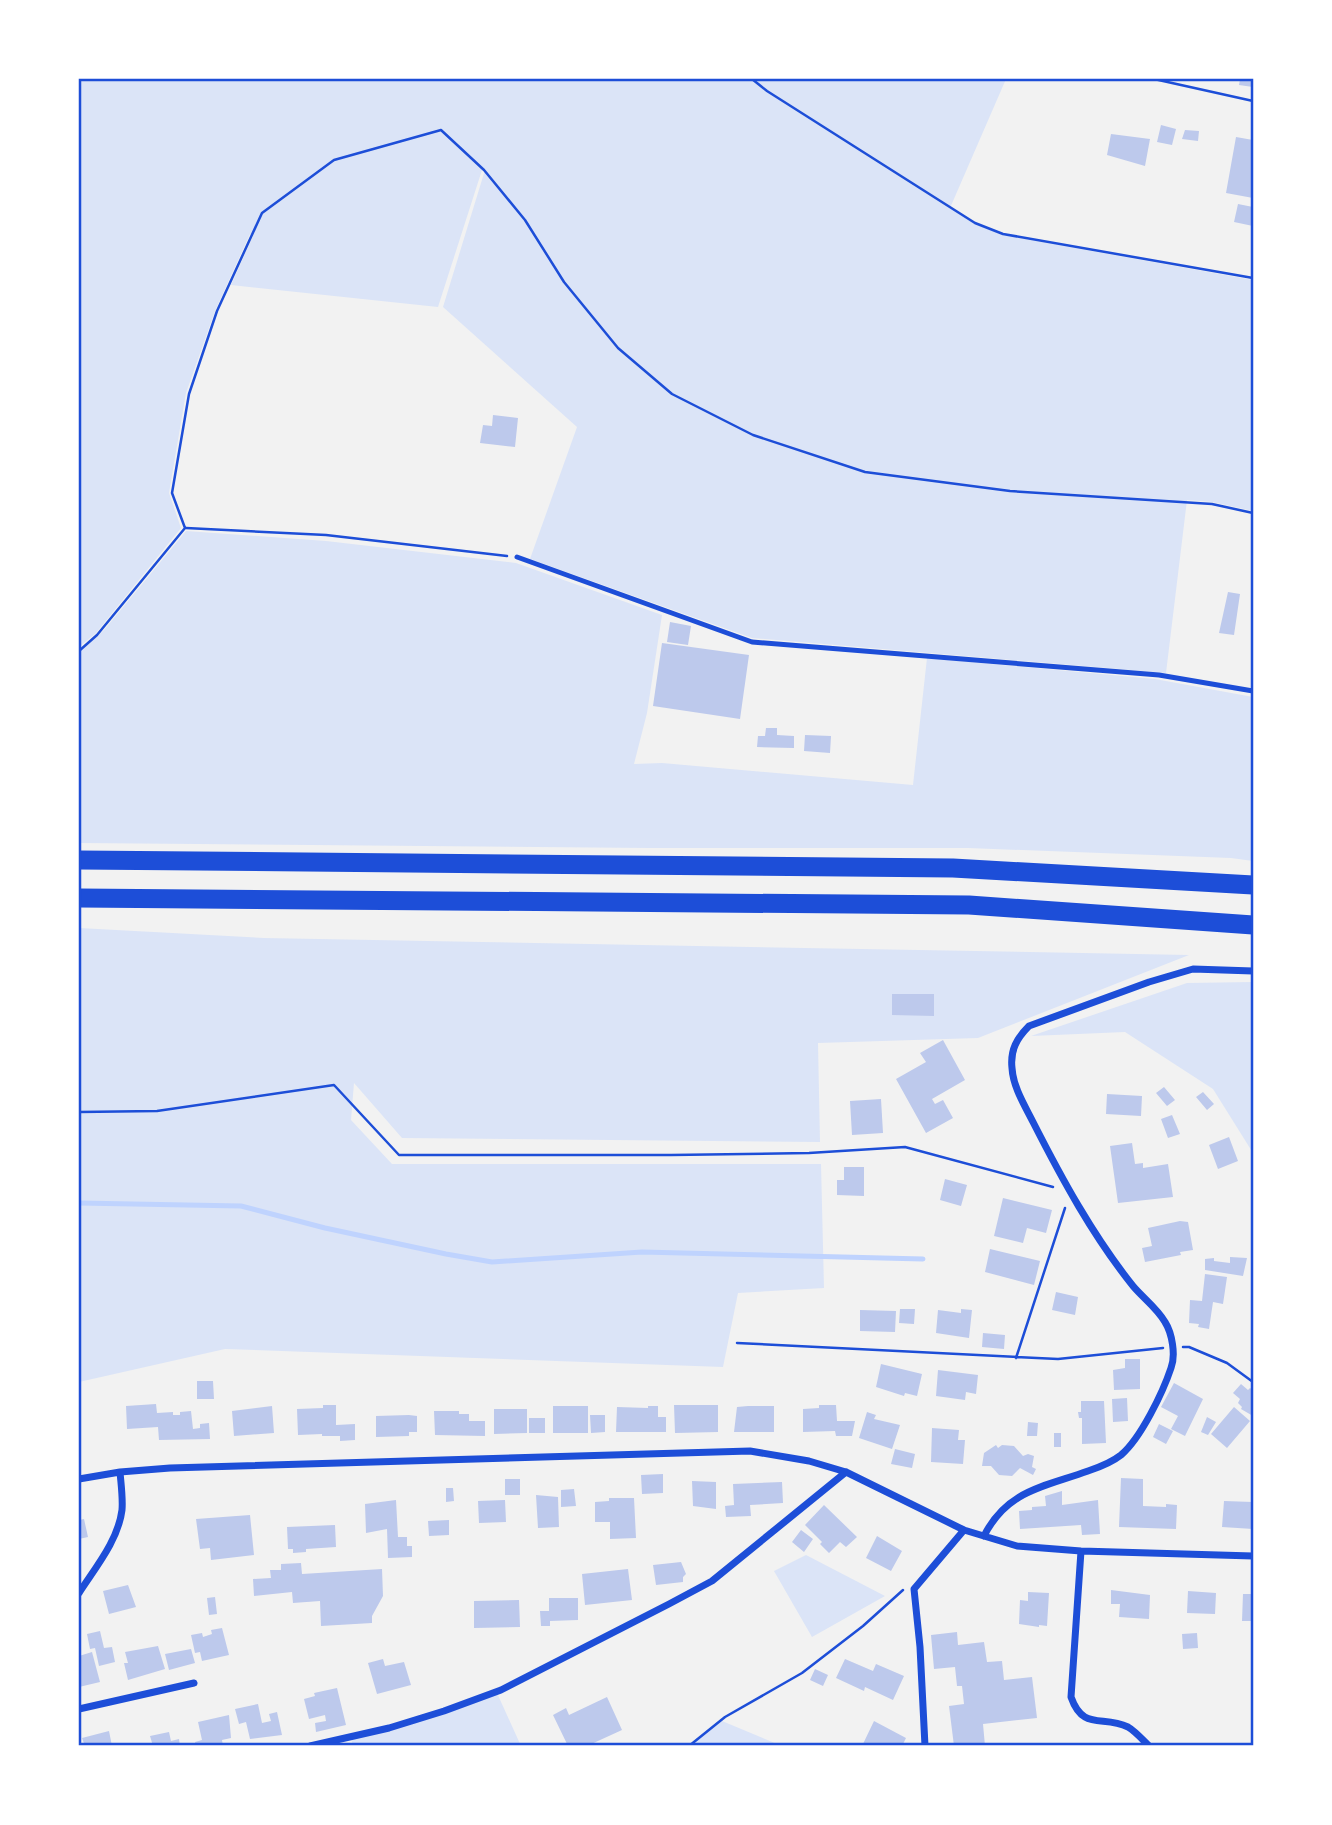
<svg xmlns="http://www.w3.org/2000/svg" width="1332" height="1825" font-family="Figtree,sans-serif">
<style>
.green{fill:#dbe4f7}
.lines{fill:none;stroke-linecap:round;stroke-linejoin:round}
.stream{stroke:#bfd3fe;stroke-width:5}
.building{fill:#bdc9ec}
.path{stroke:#1d4ed8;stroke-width:2.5}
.service{stroke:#1d4ed8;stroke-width:5}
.minor{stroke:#1d4ed8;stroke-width:7}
.motorway{stroke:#1d4ed8;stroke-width:19}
.neatline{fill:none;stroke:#1d4ed8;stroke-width:2.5}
</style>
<rect width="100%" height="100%" fill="#f2f2f2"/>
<path class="green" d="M79 79H1006L950 208 975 224 1003 235 1253 280V511L1212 502 1187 500 1166 673 752 638 530 559 577 427 443 307 485 170H482L438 307 231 285 253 236 250 234 215 311 186 393 169 493 181 528 96 633 79 647Z
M186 531 326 541 516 563 662 615 647 713 634 764 662 763 913 785 927 658 1155 679 1253 697V861L1231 858 968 848H649L79 843V653L104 630Z
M79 928 264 938 1189 955 978 1038 818 1043 820 1142 402 1138 354 1083 351 1120 392 1164H821L824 1288 738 1293 723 1367 225 1349 79 1382Z
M1253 982V1153L1213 1089 1125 1032 1031 1036 1187 983Z
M806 1555 885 1596 812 1637 774 1571Z
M497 1693 521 1746H353L351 1738Z
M722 1721 782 1746H690Z"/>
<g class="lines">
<path class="stream" d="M79 1203 241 1206 325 1228 446 1254 492 1262 642 1252 923 1259"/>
</g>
<path class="building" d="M1240 79H1253V87L1239 85Z
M1161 125 1176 129 1172 145 1157 142Z
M1185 130 1199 131 1198 141 1182 139Z
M1111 134 1150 139 1145 166 1107 155Z
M1236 137 1253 140V198L1226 193Z
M1238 204 1253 207V226L1234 222Z
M493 415 518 418 515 447 480 443 483 425 492 426Z
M1228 592 1240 594 1234 635 1219 633Z
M670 622 691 626 688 645 667 642Z
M662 643 749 655 740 719 653 706Z
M766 728H777V735L794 736V748L757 747 758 736H765Z
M805 735 831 736 830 753 804 751Z
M892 994H934V1016L892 1015Z
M943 1040 965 1080 932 1099 935 1104 943 1100 953 1118 926 1133 896 1079 926 1062 920 1053Z
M1164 1087 1175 1100 1167 1106 1156 1093Z
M1203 1092 1214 1104 1207 1110 1196 1097Z
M1107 1094 1142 1096 1141 1116 1106 1114Z
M881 1099 883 1133 852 1135 850 1101Z
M1172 1115 1180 1134 1168 1138 1161 1119Z
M1229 1137 1238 1161 1218 1169 1209 1145Z
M1132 1143 1135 1164 1143 1163V1168L1168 1164 1173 1197 1118 1203 1110 1146Z
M844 1167H864V1196L837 1195V1180H844Z
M945 1179 967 1185 961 1206 940 1200Z
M1003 1198 1052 1210 1046 1233 1027 1228 1023 1243 994 1236Z
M1180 1221 1188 1222 1193 1250 1180 1252 1181 1255 1145 1262 1142 1248 1152 1246 1148 1228Z
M990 1249 1040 1261 1034 1285 985 1272Z
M1230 1257 1247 1258 1243 1276 1205 1270V1259L1214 1258V1261L1230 1263Z
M1205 1274 1227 1277 1223 1304 1213 1302 1209 1329 1198 1327 1199 1324 1189 1323 1190 1300 1202 1301Z
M1056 1292 1078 1297 1075 1315 1052 1310Z
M900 1309H915L914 1324 899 1323Z
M961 1309 972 1310 969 1338 936 1333 938 1310 961 1313Z
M860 1310 896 1311 895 1332 860 1331Z
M983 1333 1005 1335 1004 1349 982 1347Z
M1125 1359H1140V1389L1114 1390 1113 1370 1125 1368Z
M881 1364 922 1374 917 1396 905 1393 904 1396 876 1387Z
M938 1370 978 1375 976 1394 966 1392 965 1400 936 1396Z
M197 1381H213L214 1399H197Z
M1174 1383 1203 1399 1185 1436 1171 1429 1178 1416 1161 1407Z
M1241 1384 1248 1390 1250 1388 1253 1390V1416L1241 1409 1242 1407 1238 1403 1240 1399 1233 1393Z
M1127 1398 1128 1421 1113 1422 1112 1399Z
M1081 1401H1104L1106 1443 1082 1444V1418H1079L1078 1412H1081Z
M156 1404 157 1413 173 1412V1415H180V1412L191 1411 193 1429 200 1428V1424L209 1423 210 1439 159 1440 158 1427 127 1429 126 1406Z
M323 1405H336V1425L355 1424V1440L340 1441V1436H322V1434L298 1435 297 1409 323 1408Z
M674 1405H718V1432L675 1433Z
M819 1405H836L837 1421H855L852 1436H836L835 1431 803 1432V1409L819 1408Z
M272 1406 274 1433 234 1436 232 1411Z
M553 1406H588V1433H553Z
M648 1406H658V1417H666V1432H616L617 1407 648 1408Z
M748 1406H774V1432H734L737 1407Z
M1234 1407 1250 1421 1227 1448 1211 1434Z
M494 1409H527V1433L494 1434Z
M434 1411H459V1414H469V1421H485V1436L435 1435Z
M867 1412 876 1415 874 1419 900 1425 892 1449 859 1438Z
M409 1415 417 1416V1432H409V1436L376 1437V1416Z
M590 1415H605V1432L591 1433Z
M1207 1417 1216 1422 1208 1435 1201 1432Z
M529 1418H545V1433H529Z
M1028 1422 1038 1423 1037 1436H1027Z
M1159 1424 1173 1431 1166 1444 1153 1437Z
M932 1428 959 1430 958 1440H965L963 1464 931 1462Z
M1054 1433H1061V1447H1054Z
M996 1445 998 1448 1002 1445 1014 1446 1023 1456 1028 1454 1034 1456 1032 1467 1036 1469 1033 1475 1020 1468 1012 1476 999 1475 991 1466H982L984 1453Z
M895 1449 915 1454 912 1468 891 1464Z
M663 1474V1493L642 1494 641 1475Z
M1121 1478 1143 1479V1506L1166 1507V1504L1177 1505 1176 1529 1119 1527Z
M505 1479H520V1495H505Z
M692 1481 716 1482V1509L693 1506Z
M782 1482 783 1503 750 1505 751 1516 726 1517 725 1506 734 1505 733 1484Z
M446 1488H453L454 1501 446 1502Z
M574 1489 576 1506 561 1507V1490Z
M1062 1491V1505L1098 1500 1100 1534 1082 1535 1081 1525 1020 1529 1019 1511 1032 1510V1507L1046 1506 1045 1496Z
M536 1495 558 1497 559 1527 538 1528Z
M609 1498H634L636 1538 610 1539V1522H595V1502L609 1501Z
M396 1500 398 1537H407V1546H412V1557L388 1558 387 1529 366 1533 365 1504Z
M505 1500 506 1522 479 1523 478 1501Z
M1224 1501 1253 1502V1529L1222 1527Z
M824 1505 857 1537 846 1547 840 1542 829 1553 820 1544 822 1542 805 1525Z
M250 1515 254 1555 211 1560 210 1548 200 1549 196 1519Z
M84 1519 88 1537 79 1539V1520Z
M449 1520V1535L429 1536 428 1521Z
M335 1525 336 1547 306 1549V1552L293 1553V1549H288L287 1527Z
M801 1530 813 1539 804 1552 792 1542Z
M877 1536 902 1551 891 1571 866 1558Z
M681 1562 686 1574 683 1577V1582L656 1585 653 1565Z
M301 1563 302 1574 382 1569 383 1596 372 1616V1623L321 1626 320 1601 293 1603 292 1592 254 1596 253 1579 271 1578 270 1570H281V1564Z
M628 1569 632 1600 585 1605 582 1574Z
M128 1585 136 1607 109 1614 103 1591Z
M1111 1590 1150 1595 1149 1619 1119 1617 1120 1604H1111Z
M1188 1591 1216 1593 1215 1614 1187 1613Z
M1028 1592 1049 1593 1047 1626 1039 1625V1627L1019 1624 1020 1600 1028 1601Z
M1243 1594H1253V1621H1242Z
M215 1597 217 1614 209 1615 207 1598Z
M549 1598H578V1620L550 1621V1626H541L540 1611H549Z
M519 1600 520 1627 474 1628V1601Z
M222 1628 229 1655 202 1661 200 1652 195 1653 191 1635 202 1633 203 1637 212 1634 211 1630Z
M100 1631 104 1648 112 1647 115 1662 99 1666 95 1648 90 1649 87 1634Z
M957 1632 958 1645 984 1642 987 1662 1002 1661 1004 1680 1032 1677 1037 1718 983 1724 985 1746H954L949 1706 964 1704 962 1686H957L955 1667 934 1669 931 1635Z
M1197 1633 1198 1648 1183 1649 1182 1634Z
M158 1646 165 1669 128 1680 124 1663H128L125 1652Z
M191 1649 195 1663 169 1670 165 1654Z
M92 1652 100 1682 79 1687V1656Z
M383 1659 385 1666 404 1662 411 1685 377 1694 368 1663Z
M845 1659 873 1671 876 1664 904 1676 893 1700 865 1687 864 1691 836 1678Z
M815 1669 828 1675 823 1686 810 1680Z
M337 1688 346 1725 316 1732 315 1723 326 1721 325 1715 309 1719 304 1699 315 1696 314 1693Z
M607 1697 622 1730 587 1746H568L553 1715 566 1708 569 1715Z
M258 1704 262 1723 271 1721 269 1714 277 1712 282 1735 250 1739 246 1722 239 1724 235 1709Z
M229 1715 231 1738 222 1740 223 1746H196L195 1742 202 1740 198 1722Z
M874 1721 906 1738 902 1746H862Z
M109 1731 112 1746H85L82 1738Z
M169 1732 171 1741 179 1739 180 1746H153L150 1736Z"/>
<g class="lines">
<path class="path" d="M752 79 767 91 975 223 1003 234 1253 278
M1154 79 1253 101
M185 528 172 493 189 394 217 311 262 213 334 160 441 130 484 170 525 220 564 282 618 348 672 394 753 435 865 472 1010 491 1212 504 1253 513
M186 528 326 535 507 556
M79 651 97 635 185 528
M79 1112 157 1111 334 1085 399 1155H671L809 1153 905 1147 1053 1187
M737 1343 1058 1359 1163 1348
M1183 1347H1189L1227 1363 1253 1382
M1016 1358 1065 1208
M689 1746 725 1717 802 1673 863 1626 903 1590"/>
<path class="service" d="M517 557 752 642 1159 675 1253 691"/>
<path class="minor" d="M79 1479 120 1472 170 1468 750 1451 809 1461 846 1472 964 1530 1017 1546 1081 1551 1253 1556
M984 1536C1007 1490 1044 1487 1088 1471 1100 1467 1111 1463 1121 1455 1141 1438 1163 1392 1171 1368 1176 1355 1172 1333 1165 1322 1157 1308 1143 1298 1133 1286 1093 1236 1062 1179 1033 1122 1025 1106 1013 1087 1012 1068 1010 1050 1017 1038 1029 1026L1149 982 1193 969 1253 971
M1081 1551 1071 1697C1083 1731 1102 1715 1128 1727 1135 1731 1143 1740 1149 1746
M79 1593C95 1568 118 1541 122 1510 123 1498 121 1484 120 1472
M79 1709 194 1683
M310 1746 389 1728 444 1711 501 1690 669 1604 712 1581 846 1472
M925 1746 920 1647 914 1589 964 1530"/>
<path class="motorway" d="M79 860 953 868 1253 885
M79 898 969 905 1253 925"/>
</g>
<rect width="1332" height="1825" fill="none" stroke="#ffffff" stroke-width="161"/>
<rect x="80" y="80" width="1172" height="1664" class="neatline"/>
</svg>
